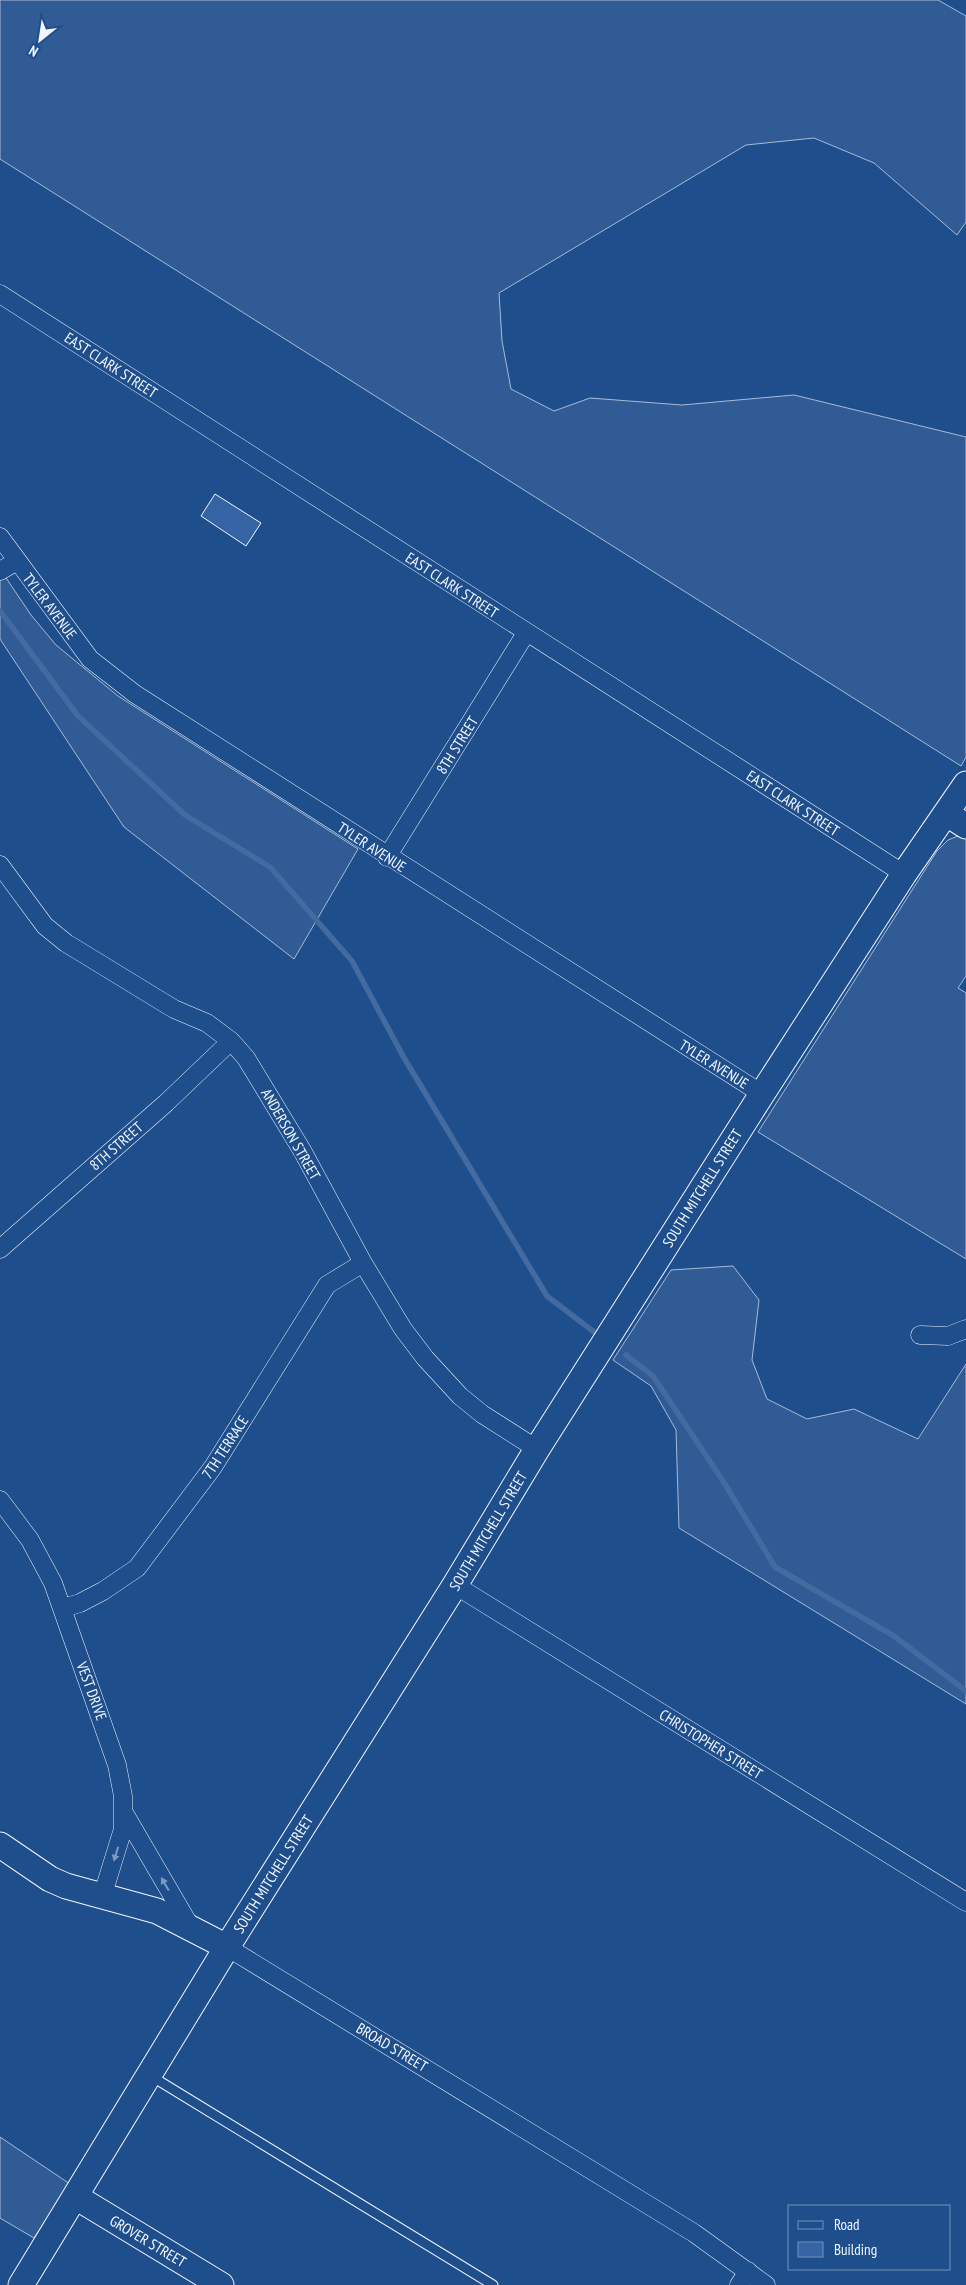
<svg xmlns="http://www.w3.org/2000/svg" width="966" height="2285" font-family="'PT Sans Narrow',sans-serif">
<style>
.built{fill:#305b95;stroke:#a8bbd7}
.lines{fill:none;stroke-linecap:round;stroke-linejoin:round}
.stream{stroke:#446ba0;stroke-width:5.5}
.building{fill:#3563a3;stroke:#f2f6ff}
.lane-casing{stroke:#f2f6ff;stroke-width:11}
.street-casing{stroke:#f2f6ff;stroke-width:19}
.secondary-casing{stroke:#f2f6ff;stroke-width:27}
.lane{stroke:#1f4e8c;stroke-width:9}
.street{stroke:#1f4e8c;stroke-width:18}
.secondary{stroke:#1f4e8c;stroke-width:25}
.oneway{fill:#7e9ac0}
.labels{text-anchor:middle;dominant-baseline:central;stroke-width:4;stroke-linejoin:round;paint-order:stroke}
.street-label{font-size:15px;fill:#f2f6ff;stroke:#1f4e8c}
</style>
<rect width="100%" height="100%" fill="#1f4e8c"/>
<path class="built" d="M0 0H938L966 16V222L957 235 874 163 814 138 746 145 499 293 502 341 511 389 554 411 590 398 682 405 794 395 966 437V757L961 766 0 159Z
M0 569 31 615 56 645 118 696 358 849 294 959 124 827 0 639Z
M958 836 966 837V976L958 988 966 993V1259L758 1132 937 851 948 840Z
M733 1266 759 1300 752 1360 767 1399 807 1419 854 1409 918 1439 966 1364V1704L679 1528 676 1430 651 1386 613 1360 671 1270Z
M0 2137 70 2184 34 2238 0 2218Z"/>
<g class="lines">
<path class="stream" d="M0 611 78 716 185 815 270 867 352 961 403 1056 547 1296 594 1332
M626 1355 653 1376 723 1481 775 1567 894 1636 966 1691"/>
</g>
<path class="building" d="M215 494 261 523 246 546 201 516Z"/>
<g class="lines">
<defs>
<path id="lane" d="M151 2076 493 2285"/>
<path id="street" d="M0 294 904 874
M0 537 90 659 135 694 762 1094
M0 571 17 561
M387 857 526 633
M0 865 45 926 66 943 174 1009 207 1023 231 1041 246 1058 303 1152 363 1263 403 1329 425 1358 460 1396 482 1414 537 1449
M0 1249 166 1103 231 1041
M920 1335 948 1336 966 1329
M0 1500 30 1540 53 1583 117 1765 123 1796V1829L102 1897
M455 1585 966 1902
M63 1608 80 1603 103 1591 137 1568 213 1467 327 1285 363 1263
M123 1811 190 1926
M227 1947 694 2233 766 2285
M739 2285 748 2271"/>
<path id="secondary" d="M947 814 966 826
M0 1845 50 1879 66 1886 157 1911 227 1947
M76 2197 221 2285
M21 2285 227 1947 455 1585 537 1449 762 1094 904 874 966 784"/>
</defs>
<use href="#lane" class="lane-casing"/>
<use href="#street" class="street-casing"/>
<use href="#secondary" class="secondary-casing"/>
<use href="#lane" class="lane"/>
<use href="#street" class="street"/>
<use href="#secondary" class="secondary"/>
</g>
<defs><path id="oneway-solid" d="M-6-.8H1V-3.2L6.5 0L1 3.2V.8H-6Z" transform="scale(1.25)"/></defs>
<g class="oneway">
<use href="#oneway-solid" transform="translate(116 1854) rotate(107)"/>
<use href="#oneway-solid" transform="translate(165 1884) rotate(-120)"/>
</g>
<g class="labels">
<g class="street-label">
<text transform="translate(111 365) rotate(33)">EAST CLARK STREET</text>
<text transform="translate(452 585) rotate(33)">EAST CLARK STREET</text>
<text transform="translate(50 606) rotate(53)">TYLER AVENUE</text>
<text transform="translate(457 745) rotate(-58)">8TH STREET</text>
<text transform="translate(793 803) rotate(33)">EAST CLARK STREET</text>
<text transform="translate(372 847) rotate(33)">TYLER AVENUE</text>
<text transform="translate(714 1064) rotate(32)">TYLER AVENUE</text>
<text transform="translate(291 1134) rotate(60)">ANDERSON STREET</text>
<text transform="translate(116 1146) rotate(-41)">8TH STREET</text>
<text transform="translate(702 1188) rotate(-58)">SOUTH MITCHELL STREET</text>
<text transform="translate(225 1447) rotate(-57)">7TH TERRACE</text>
<text transform="translate(488 1531) rotate(-59)">SOUTH MITCHELL STREET</text>
<text transform="translate(92 1691) rotate(70)">VEST DRIVE</text>
<text transform="translate(711 1744) rotate(32)">CHRISTOPHER STREET</text>
<text transform="translate(273 1874) rotate(-58)">SOUTH MITCHELL STREET</text>
<text transform="translate(392 2047) rotate(31)">BROAD STREET</text>
<text transform="translate(148 2241) rotate(31)">GROVER STREET</text>
</g>
</g>
<rect x="788" y="2205" width="162" height="65" fill="#1f4e8c" stroke="#7391ba"/>
<rect x="798" y="2221" width="25" height="8" fill="#1f4e8c" stroke="#7391ba"/>
<text x="834" y="2230" font-size="15" fill="#f2f6ff">Road</text>
<rect x="798" y="2242" width="25" height="15" fill="#3563a3" stroke="#7391ba"/>
<text x="834" y="2255" font-size="15" fill="#f2f6ff">Building</text>
<g transform="translate(40 40) rotate(210)" stroke="#1f4e8c" stroke-width="4" paint-order="stroke">
<path d="M0-4L9 19L0 12L-9 19Z" fill="#f2f6ff"/>
<text y="-8" font-size="14" font-weight="bold" text-anchor="middle" fill="#f2f6ff">N</text>
</g>
</svg>
